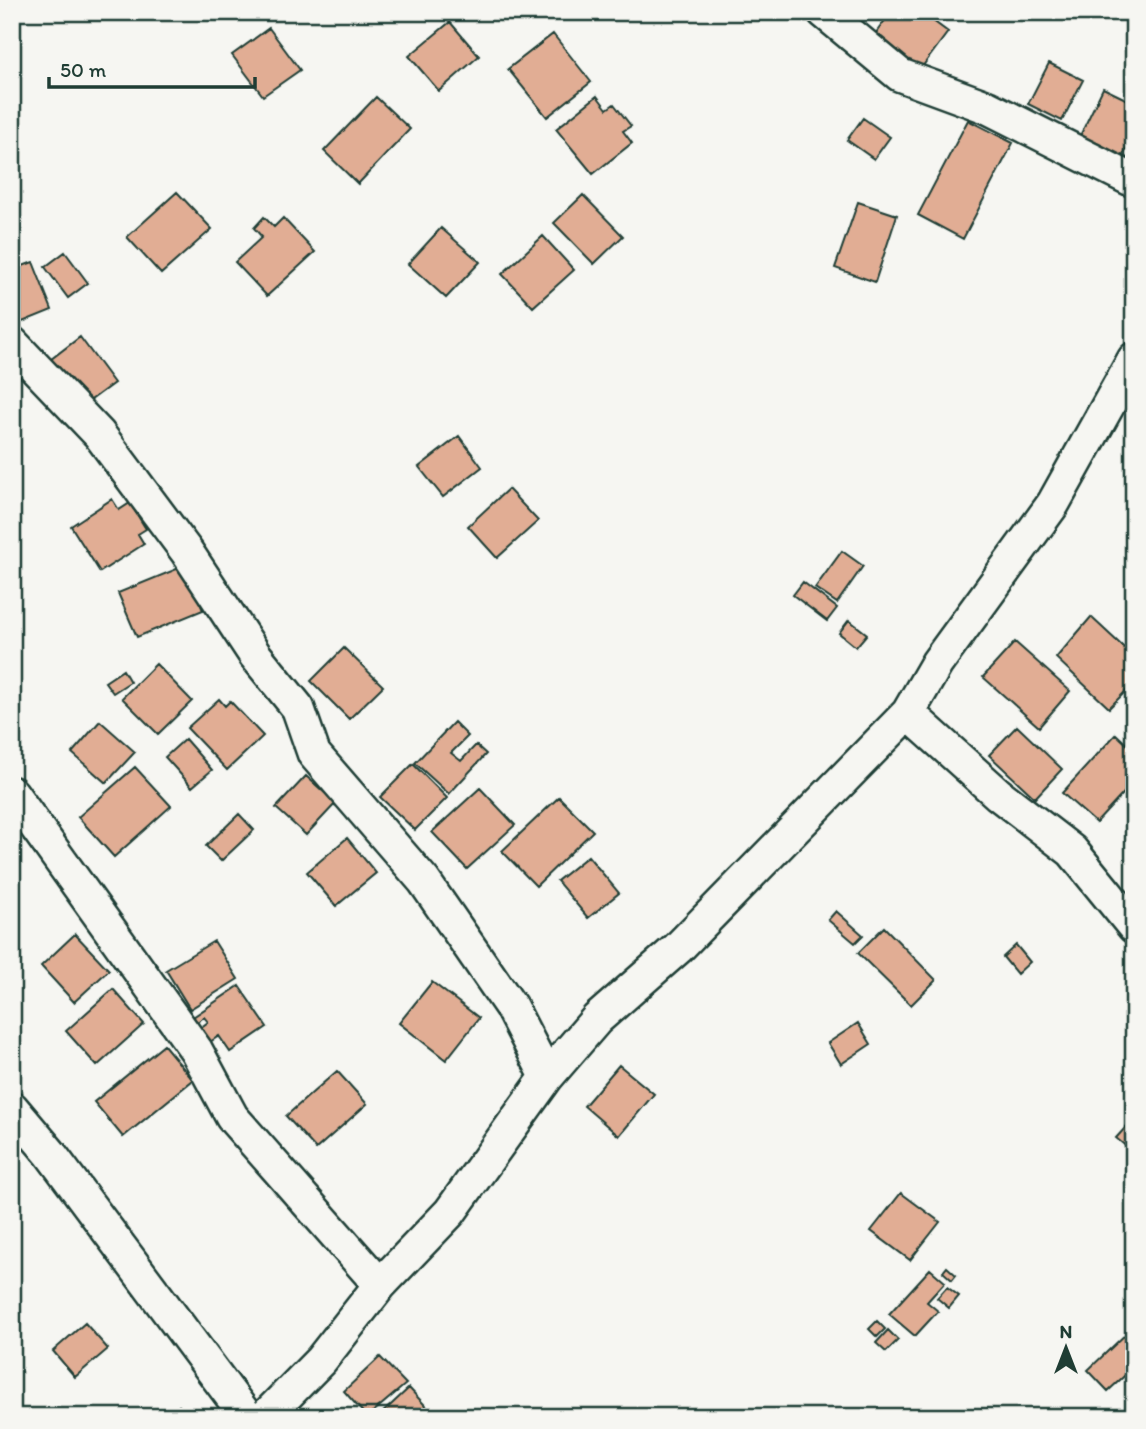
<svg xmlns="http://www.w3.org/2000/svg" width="1146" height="1429" font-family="Itim,sans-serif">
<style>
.building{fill:#e1ad94;stroke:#1f3d34;stroke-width:2}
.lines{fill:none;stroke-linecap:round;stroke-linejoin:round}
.minor-casing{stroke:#1f3d34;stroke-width:37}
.minor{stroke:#f6f6f2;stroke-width:32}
</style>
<rect width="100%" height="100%" fill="#f6f6f2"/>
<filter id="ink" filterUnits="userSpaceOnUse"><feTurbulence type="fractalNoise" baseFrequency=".0143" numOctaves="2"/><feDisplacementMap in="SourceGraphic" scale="14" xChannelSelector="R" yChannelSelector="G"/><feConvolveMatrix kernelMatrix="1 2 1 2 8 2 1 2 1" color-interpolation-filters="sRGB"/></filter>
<g filter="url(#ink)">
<path class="building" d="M891 12H921L948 32 919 71 873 37Z
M450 22 479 56 439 91 409 56Z
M269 28 300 70 263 96 232 55Z
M553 34 591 82 547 117 508 69Z
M1049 63 1083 80 1062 121 1028 104Z
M1103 88 1134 103V133L1120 162 1077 142Z
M597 96 607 109 614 104 631 126 623 131 632 143 593 174 556 129Z
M376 97 410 129 358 184 324 151Z
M863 118 890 137 874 159 847 140Z
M968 120 1013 143 963 239 918 215Z
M177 192 212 229 161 274 127 237Z
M583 195 623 236 594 264 554 223Z
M858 202 897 215 875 282 835 268Z
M264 217 274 227 283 218 315 252 267 296 235 262 262 237 254 228Z
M441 228 480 262 446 298 408 264Z
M543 236 574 270 533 307 502 274Z
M65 252 88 283 68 298 45 267Z
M33 262 52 310 15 325 12 317V270Z
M80 337 114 383 80 408 46 363Z
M459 436 482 467 443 497 419 467Z
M508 489 538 521 497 558 468 526Z
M112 499 119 510 130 503 146 529 138 534 144 544 100 572 71 526Z
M842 551 863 566 837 603 815 588Z
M184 566 203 610 137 637 118 593Z
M803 582 837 608 827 621 793 595Z
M1091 617 1134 657V683L1109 708 1056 658Z
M849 620 867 634 856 647 839 633Z
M1015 642 1070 691 1039 727 983 677Z
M344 648 383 686 349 719 311 681Z
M156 664 192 701 158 734 122 698Z
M123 670 130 682 113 693 105 682Z
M219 699 225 706 230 701 263 736 227 770 187 728Z
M100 721 135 752 106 783 72 753Z
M454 722 468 736 451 753 461 761 476 745 486 754 449 794 415 763Z
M1017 726 1062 769 1035 798 989 755Z
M1116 734 1134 751V782L1096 823 1062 793Z
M185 739 212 770 192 787 165 757Z
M413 764 447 798 415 830 380 797Z
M135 767 171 806 114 857 78 817Z
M306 776 336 803 306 835 276 808Z
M480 788 515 825 467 869 432 832Z
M559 797 593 831 536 886 502 851Z
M239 814 254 830 221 861 206 846Z
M347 838 376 873 336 906 307 872Z
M588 856 619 893 588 918 557 881Z
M836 911 863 935 855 943 828 920Z
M884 927 936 980 911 1005 858 953Z
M75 934 109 970 74 1002 41 966Z
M214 941 238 979 190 1009 166 970Z
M1016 945 1030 962 1017 974 1003 957Z
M432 982 479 1018 446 1060 399 1023Z
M239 986 267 1027 230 1052 219 1036 210 1042 200 1028 208 1022 204 1017 197 1022 193 1017Z
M113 989 144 1024 97 1066 66 1031Z
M858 1023 871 1044 841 1064 828 1043Z
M164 1045 193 1080 123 1137 94 1102Z
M619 1065 654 1094 619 1136 584 1106Z
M337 1071 367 1104 316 1149 286 1116Z
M1134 1118V1153L1116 1138Z
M901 1193 940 1222 910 1260 871 1231Z
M947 1267 956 1275 952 1280 943 1272Z
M930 1269 945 1282 927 1302 938 1311 915 1336 889 1314Z
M947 1287 959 1296 949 1308 937 1298Z
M877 1321 885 1329 877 1337 869 1329Z
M85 1323 108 1349 75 1377 53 1351Z
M888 1330 898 1340 886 1352 876 1343Z
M1129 1331 1134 1337V1367L1108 1391 1088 1370Z
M380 1357 406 1384 367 1417 344 1391Z
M409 1388 436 1417H378Z
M179 1406 188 1417H167Z"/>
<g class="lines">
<defs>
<path id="minor" d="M824 12 900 75 987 107 1134 181
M12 343 99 434 187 552 255 655 298 708 314 754 424 881 511 1007 547 1077
M908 713 998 794 1072 851 1134 927
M12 793 196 1050 232 1117 380 1285
M12 1108 50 1153 247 1417
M265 1417 321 1360 380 1285 450 1212 547 1077 597 1019 678 948 908 713 937 663 1053 504 1134 359"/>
</defs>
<use href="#minor" class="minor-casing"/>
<use href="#minor" class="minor"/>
</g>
</g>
<rect width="1146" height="1429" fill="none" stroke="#f6f6f2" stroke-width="42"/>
<rect x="21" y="21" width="1104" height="1387" fill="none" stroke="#1f3d34" stroke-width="2.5" filter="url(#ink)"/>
<g transform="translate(1066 1348)" stroke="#f6f6f2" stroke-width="5" paint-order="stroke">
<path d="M0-5L12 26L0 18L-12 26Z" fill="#1f3d34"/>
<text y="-10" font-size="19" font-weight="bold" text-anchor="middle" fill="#1f3d34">N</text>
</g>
<path d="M49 77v10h206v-10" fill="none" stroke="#1f3d34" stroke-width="3.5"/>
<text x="60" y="77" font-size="21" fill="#1f3d34" stroke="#f6f6f2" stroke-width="5" paint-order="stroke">50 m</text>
</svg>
